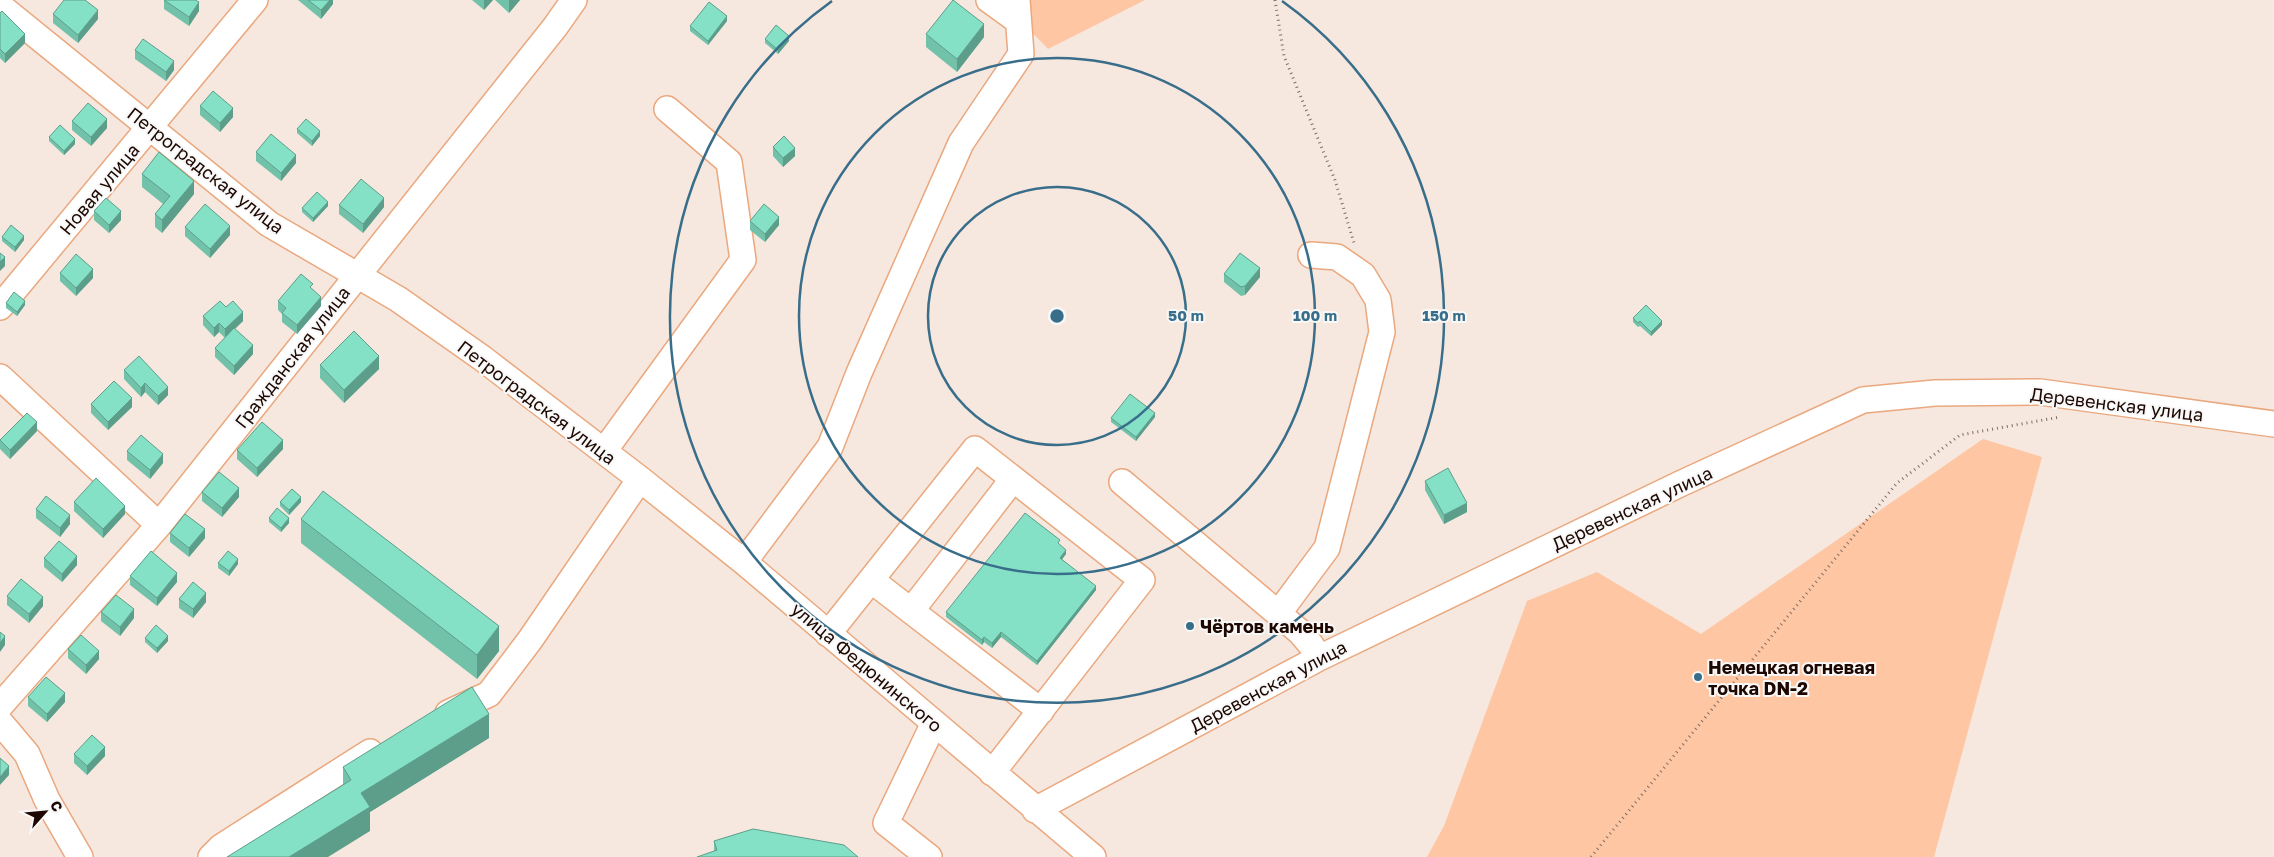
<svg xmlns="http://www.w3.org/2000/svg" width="2274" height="857" font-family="'Golos Text',sans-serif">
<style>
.green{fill:#fec6a3}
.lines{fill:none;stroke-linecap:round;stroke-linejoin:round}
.minor-casing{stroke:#eaa87e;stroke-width:28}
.path{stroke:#816e66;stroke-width:3;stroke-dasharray:1 4;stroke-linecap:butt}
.minor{stroke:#fff;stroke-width:25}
.wall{fill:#72c2aa}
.shaded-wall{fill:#5d9e8b}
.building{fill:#85e1c6;stroke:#5d9e8b}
.ring{fill:none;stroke:#396e8a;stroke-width:2.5}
.poi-dot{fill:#396e8a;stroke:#f8f8f8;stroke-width:2}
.labels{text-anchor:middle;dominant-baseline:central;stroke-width:4;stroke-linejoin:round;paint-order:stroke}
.street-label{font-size:18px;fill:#1d0700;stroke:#f8f8f8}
.poi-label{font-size:18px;font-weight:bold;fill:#1d0700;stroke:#f8f8f8;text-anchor:start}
.centre{fill:#396e8a;stroke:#f8f8f8;stroke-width:2.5}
.ring-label{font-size:15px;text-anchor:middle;font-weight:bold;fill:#396e8a;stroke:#f8f8f8;stroke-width:4;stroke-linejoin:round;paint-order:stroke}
</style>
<rect width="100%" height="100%" fill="#f6e7df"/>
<path class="green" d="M1001 0H1145L1048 49Z
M1983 439 2042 457 1934 857H1427L1444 826 1527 601 1597 572 1701 634Z"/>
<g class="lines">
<defs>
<path id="minor" d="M989 0 1018 21
M0 6 269 224 398 299 482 358 640 479 744 562 1093 857
M0 307 255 0
M0 377 159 525
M604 451 743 260 729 162 667 109
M1122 482 1300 632 1311 645 1319 658
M744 562 830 447 859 373 961 143 1021 54 1017 0
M871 580 1041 711
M911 611 1013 479
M1278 614 1327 548 1382 332 1378 300 1363 275 1337 257 1311 255
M828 634 975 449 1142 580 992 773
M0 706 159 525 555 27 574 0
M448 713 489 694 530 640 640 479
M0 722 27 754 47 800 80 857
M1035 810 1319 658 1682 483 1863 400 1935 393 2040 392 2274 424
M211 857 221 847 370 752
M929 857 886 823 934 723"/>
</defs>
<use href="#minor" class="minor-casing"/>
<path class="path" d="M1275 0 1284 56 1335 180 1354 243
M1591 857 1897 483 1960 435 2060 417"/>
<use href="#minor" class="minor"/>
</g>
<path class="wall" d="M164 0 199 11 189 26 164 9Z
M298 0H333V4L321 19Z
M472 0H493L484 10Z
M495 0H520L509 13Z
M0 13 25 43 5 63 0 58Z
M53 14 98 19 78 43 53 23Z
M727 21 708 45 690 31V26Z
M926 34 984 37 957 72 926 47Z
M765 39 789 41 778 54 765 43Z
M135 50 174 70 166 81 135 59Z
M200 106 233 117 220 132 200 115Z
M72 121 107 128 91 146 72 130Z
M297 129 320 136 312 146 297 133Z
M49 137 75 144 64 155 49 141Z
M773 147 795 156 783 167 773 156Z
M256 152 296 163 281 181 256 161Z
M142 174 194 194 162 233 155 227V214L163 204 142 187Z
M339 205 384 207 363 233 339 214Z
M328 206 313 222 302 212V208Z
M94 211 121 220 109 233 94 220Z
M750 221 779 225 765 242 750 230Z
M185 227 230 235 210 258 185 236Z
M2 237 24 240 15 252 2 241Z
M60 273 93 278 76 296 60 281Z
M1224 274 1260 277 1245 295 1241 296 1224 282Z
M313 290 321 306 297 334 282 322V314L278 310V301Z
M6 303 25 305 17 316 6 308Z
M226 307 243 321 235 329 253 354 234 375 215 357V348L225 338 219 332 214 337 203 325V316Z
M1633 318 1662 325 1651 336 1640 326 1638 327 1633 322Z
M320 365 379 369 344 403 320 378Z
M124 370 168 395 158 405 145 392 141 397 124 379Z
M91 404 132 407 108 430 91 413Z
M1155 417 1136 441 1111 422V418Z
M37 431 10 459 0 449V440Z
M283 449 257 477 237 459V450Z
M127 451 163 463 150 479 127 460Z
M1425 481 1467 512 1444 524 1425 490Z
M202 492 239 497 222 517 202 501Z
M74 502 125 514 103 538 74 511Z
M280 502H301L289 515 280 506Z
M36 509 70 524 60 537 36 518Z
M269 518 289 523 281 532 269 522Z
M301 519 499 651 477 679 301 543Z
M170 533 205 538 189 557 170 542Z
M1060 545 1066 554 1062 559 1096 590 1037 665 1001 637 992 648 984 642 982 645 946 617V612Z
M44 558 77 565 62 582 44 567Z
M218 563 238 564 229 576 218 568Z
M130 576 177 582 157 606 130 585Z
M7 596 43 606 29 623 7 605Z
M179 599 206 602 193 618 179 608Z
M101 612 134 618 120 636 101 621Z
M145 638 168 641 157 653 145 642Z
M68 649 99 659 86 674 68 658Z
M28 697 65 702 47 722 28 706Z
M489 738 370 812V831L343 785V767Z
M74 754 105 756 87 775 74 763Z
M714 841 858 857 714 851Z"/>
<path class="shaded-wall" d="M330 0H333V4L321 19V10Z
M484 0H493L484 10Z
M509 0H520L509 13Z
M199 2V11L189 26V17Z
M98 10V19L78 43V35Z
M727 16V21L708 45V41Z
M984 24V37L957 72V59Z
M25 34V43L5 63V54Z
M789 36V41L778 54V50Z
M174 61V70L166 81V72Z
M233 108V117L220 132V123Z
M107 119V128L91 146V137Z
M320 131V136L312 146V141Z
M75 139V144L64 155V151Z
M795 148V156L783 167V158Z
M296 155V163L281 181V173Z
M194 181V194L162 233V220Z
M384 198V207L363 233V224Z
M328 202V206L313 222V218Z
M121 211V220L109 233V225Z
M779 217V225L765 242V234Z
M230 226V235L210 258V249Z
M24 236V240L15 252V247Z
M5 257V266L0 271V262Z
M1260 268V277L1245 295V286Z
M93 269V278L76 296V288Z
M321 297V306L297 334V325Z
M25 301V305L17 316V312Z
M243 312V321L225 338V329Z
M1662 321V325L1651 336V332Z
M219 323V332L214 337V328Z
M253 345V354L234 375V366Z
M379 356V369L344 403V390Z
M145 383V392L141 397V388Z
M168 387V395L158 405V396Z
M132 398V407L108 430V422Z
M1155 413V417L1136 441V437Z
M37 422V431L10 459V450Z
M283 440V449L257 477V468Z
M163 454V463L150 479V470Z
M239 488V497L222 517V508Z
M301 497V502L289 515V510Z
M1467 503V512L1444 524V515Z
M125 506V514L103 538V529Z
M70 515V524L60 537V528Z
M289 518V523L281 532V528Z
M205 529V538L189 557V548Z
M1066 550V554L1060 562V558Z
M77 556V565L62 582V574Z
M238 559V564L229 576V571Z
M177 573V582L157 606V598Z
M1096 586V590L1037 665V661Z
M206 593V602L193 618V609Z
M43 597V606L29 623V614Z
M134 609V618L120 636V627Z
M499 626V651L477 679V655Z
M1001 632V637L992 648V643Z
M5 636V645L0 652V643Z
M168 636V641L157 653V648Z
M984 637V642L982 645V640Z
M99 651V659L86 674V665Z
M65 693V702L47 722V714Z
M489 714V738L370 812V831L328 857H289L361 793Z
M105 747V756L87 775V766Z
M9 766V775L0 785V777Z"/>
<path class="building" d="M64 0H85L98 10 78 35 53 14Z
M164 0H195L199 2 189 17Z
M308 0H330L321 10Z
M953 0 984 24 957 59 926 34Z
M709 2 727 16 708 41 690 26Z
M2 11 25 34 5 54 0 49V13Z
M776 25 789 36 778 50 765 39Z
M143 39 174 61 166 72 135 50Z
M213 91 233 108 220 123 200 106Z
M88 103 107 119 91 137 72 121Z
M306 119 320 131 312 141 297 129Z
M60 125 75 139 64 151 49 137Z
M271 134 296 155 281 173 256 152Z
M784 136 795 148 783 158 773 147Z
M159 152 194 181 162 220 155 214 170 196 142 174Z
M361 179 384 198 363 224 339 205Z
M317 192 328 202 313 218 302 208Z
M106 198 121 211 109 225 94 211Z
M205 204 230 226 210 249 185 227Z
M764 204 779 217 765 234 750 221Z
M11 225 24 236 15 247 2 237Z
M0 253 5 257 0 262Z
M1240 253 1260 268 1245 286 1241 287 1224 274Z
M76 254 93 269 76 288 60 273Z
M301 274 313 284 310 287 321 297 297 325 282 313 286 308 278 301Z
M14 292 25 301 17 312 6 303Z
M220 301 226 307 233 301 243 312 225 329 219 323 214 328 203 316Z
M1646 305 1662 321 1651 332 1640 321 1638 323 1633 318Z
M234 328 253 345 234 366 215 348Z
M354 331 379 356 344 390 320 365Z
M139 356 168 387 158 396 145 383 141 388 124 370Z
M114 381 132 398 108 422 91 404Z
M1130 394 1155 413 1136 437 1111 418Z
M27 413 37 422 10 450 0 440Z
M262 422 283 440 257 468 237 450Z
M141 435 163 454 150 470 127 451Z
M1448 468 1467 503 1444 515 1425 481Z
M219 472 239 488 222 508 202 492Z
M96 478 125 506 103 529 74 502Z
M292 489 301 497 289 510 280 502Z
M323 491 499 626 477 655 301 519Z
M46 496 70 515 60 528 36 509Z
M277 508 289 518 281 528 269 518Z
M1025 513 1060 540 1058 543 1066 550 1060 558 1096 586 1037 661 1001 632 992 643 984 637 982 640 946 612Z
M185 514 205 529 189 548 170 533Z
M59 541 77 556 62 574 44 558Z
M151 551 177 573 157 598 130 576Z
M228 551 238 559 229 571 218 563Z
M21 579 43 597 29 614 7 596Z
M193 582 206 593 193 609 179 599Z
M116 595 134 609 120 627 101 612Z
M156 625 168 636 157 648 145 638Z
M0 632 5 636 0 643Z
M81 635 99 651 86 665 68 649Z
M46 677 65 693 47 714 28 697Z
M472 687 489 714 361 793 370 807 289 857H227L351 780 343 767Z
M92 735 105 747 87 766 74 754Z
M0 758 9 766 0 777Z
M753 829 844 845 858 857H697L717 850 714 841Z"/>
<g class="ring">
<circle cx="1057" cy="316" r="129"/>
<circle cx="1057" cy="316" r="258"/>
<path d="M1282 1A387 387 0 1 1 832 1"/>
</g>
<g class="poi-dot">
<circle cx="1190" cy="626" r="5"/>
<circle cx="1698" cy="677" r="5"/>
</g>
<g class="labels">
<g class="street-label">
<text transform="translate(206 170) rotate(38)">Петроградская улица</text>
<text transform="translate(99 189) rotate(-50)">Новая улица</text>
<text transform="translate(292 357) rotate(-52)">Гражданская улица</text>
<text transform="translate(537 402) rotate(37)">Петроградская улица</text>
<text transform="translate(2117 404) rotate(7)">Деревенская улица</text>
<text transform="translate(1632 508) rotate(-25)">Деревенская улица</text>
<text transform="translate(867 667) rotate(40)">улица Федюнинского</text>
<text transform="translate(1268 686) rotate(-28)">Деревенская улица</text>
</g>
<g class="poi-label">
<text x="1200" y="626">Чёртов камень</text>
<text x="1708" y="667">Немецкая огневая<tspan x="1708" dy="21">точка DN-2</tspan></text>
</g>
</g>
<circle cx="1057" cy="316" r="8" class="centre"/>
<g class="ring-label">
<text x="1186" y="321">50 m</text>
<text x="1315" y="321">100 m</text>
<text x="1444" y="321">150 m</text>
</g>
<g transform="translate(45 812) rotate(63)" stroke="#f8f8f8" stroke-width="4" paint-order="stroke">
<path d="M0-4L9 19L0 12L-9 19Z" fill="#1d0700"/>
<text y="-8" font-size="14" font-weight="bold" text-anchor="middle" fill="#1d0700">С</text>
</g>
</svg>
